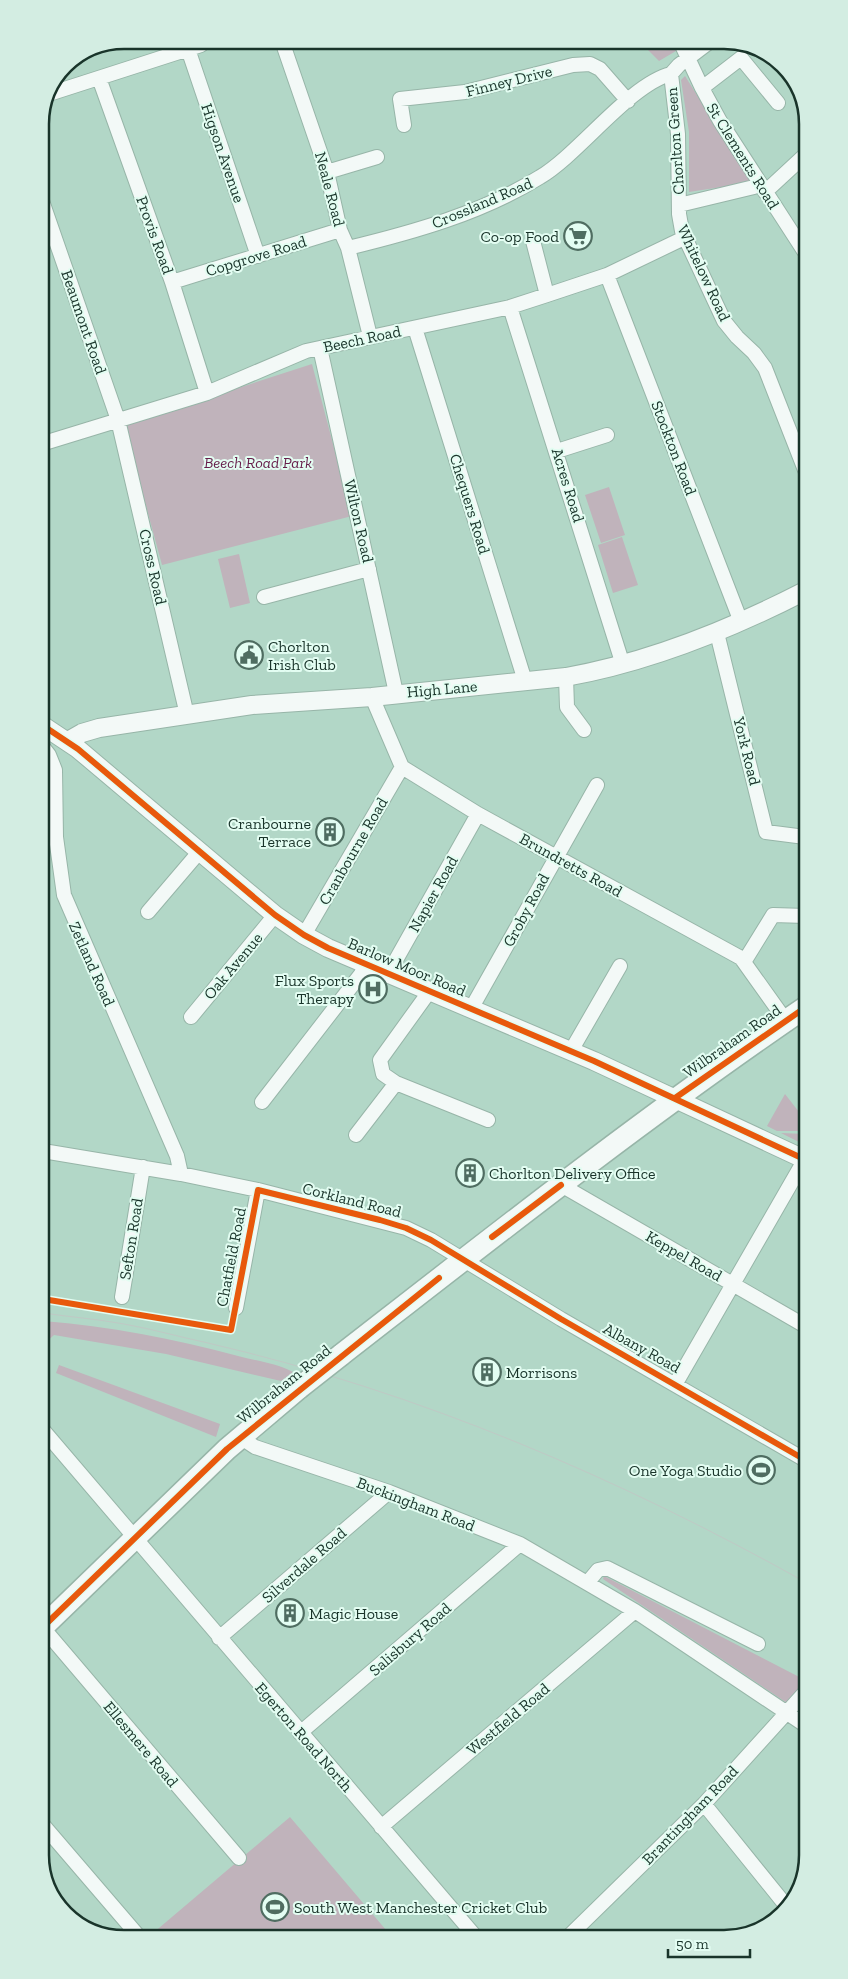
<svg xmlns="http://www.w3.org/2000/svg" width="848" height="1979" font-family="'Zilla Slab',serif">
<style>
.green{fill:#c0b3bb}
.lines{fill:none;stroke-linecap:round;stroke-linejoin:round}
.minor-casing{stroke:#97b5a8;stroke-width:16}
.major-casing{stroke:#97b5a8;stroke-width:20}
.highway-casing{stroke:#97b5a8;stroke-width:24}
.minor{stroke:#f3f9f7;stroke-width:14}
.major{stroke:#f3f9f7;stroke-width:18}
.highway{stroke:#f3f9f7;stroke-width:21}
.tram{stroke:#bfc9c5;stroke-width:1}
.highway-bridge-casing{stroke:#97b5a8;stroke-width:24;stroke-linecap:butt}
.highway-bridge{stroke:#f3f9f7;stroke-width:21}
.cycleway-casing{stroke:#e3fdf2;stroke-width:9}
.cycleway{stroke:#e8590c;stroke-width:6}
.labels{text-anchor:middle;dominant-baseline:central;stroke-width:4;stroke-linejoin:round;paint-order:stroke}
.street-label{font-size:16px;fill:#19342a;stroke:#e3fdf2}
.poi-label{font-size:16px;fill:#19342a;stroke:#e3fdf2;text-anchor:start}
.park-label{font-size:16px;font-style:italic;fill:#661d4a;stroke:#e3fdf2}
.rim{fill:none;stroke:#19342a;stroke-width:2.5}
</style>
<rect width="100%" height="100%" fill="#b2d7c7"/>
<path class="green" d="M639 41H673L676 51 659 61Z
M685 76 750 179 748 183 689 192V132L681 80Z
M312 364 352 516 162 565 124 425Z
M609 487 625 535 601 543 585 495Z
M622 537 638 585 613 593 598 545Z
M239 554 250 603 230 608 218 559Z
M785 1094 806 1121V1131H777L767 1126Z
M781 1133 806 1134 805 1145Z
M43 1321C109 1326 174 1339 238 1356 256 1361 276 1363 293 1372L281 1381 166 1354 54 1335 43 1345Z
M59 1365 220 1424 216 1437 56 1373Z
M604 1576 807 1681 787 1703 603 1579Z
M290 1817 392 1937 146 1939Z"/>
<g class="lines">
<defs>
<path id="minor" d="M712 40 679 65 671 74 678 134 679 214 682 231 724 321 737 337 754 353 765 368 805 470
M680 41 702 88 720 121 804 251
M283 44 327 172 340 230 348 248 370 336
M188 49 258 256
M99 78 172 282 207 393
M702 88 741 58 778 103
M52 93 201 45
M404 125 400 99 465 92 573 65 590 64 600 69 628 101
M327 172 377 157
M765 192 804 156
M40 195 118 420 187 715
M679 205 754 187 760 184
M533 241 547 295
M348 248C414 232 482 213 540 177 579 154 630 84 671 74
M607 275 741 622
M172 282 340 230
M510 307 623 665
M415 328 525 681
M320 348 396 693
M41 444 207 393 306 351 510 307 547 295 607 275 684 238
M557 451 607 435
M264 597 369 569
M717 633 766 832 805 837
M566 677 567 707 584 730
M372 697 402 767 478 814 741 958 786 1021
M42 746 49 755 55 770 56 837 64 895 177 1156 181 1174
M148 912 200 851
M304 935 402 767
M744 962 773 915 806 916
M388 974 478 814
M429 992 380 1060 383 1074 396 1083 488 1120
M471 1009 597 785
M191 1017 275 915
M571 1051 620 966
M262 1102 361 974 366 964
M356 1135 396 1083
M43 1151 181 1174 258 1190 406 1228 431 1240 561 1319 807 1461
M561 1185 807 1327
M122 1297 143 1167
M236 1308 258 1190
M676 1383 805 1159
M43 1430 475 1936
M240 1437 255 1447 389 1492 520 1544 635 1611 808 1727
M588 1582 598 1570 607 1568 758 1644
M44 1629 239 1858
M219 1638 389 1492
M300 1733 520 1544
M704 1804 788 1908
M44 1826 141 1939
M381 1827 635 1611
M569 1936 704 1804 808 1689"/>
<path id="major" d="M42 725 78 749 275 915 304 935 328 948 594 1061 806 1160
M68 741 82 733 99 728 252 705 372 697 566 677C650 662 729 630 805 591"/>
<path id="highway" d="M341 1355C494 1236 646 1116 806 1007
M44 1626 227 1449 299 1388"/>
</defs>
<use href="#minor" class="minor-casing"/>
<use href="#major" class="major-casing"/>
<use href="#highway" class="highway-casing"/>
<use href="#minor" class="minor"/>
<use href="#major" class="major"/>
<use href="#highway" class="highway"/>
<path class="tram" d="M43 1313C70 1317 97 1319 124 1324 152 1329 180 1337 208 1343 419 1392 619 1478 807 1583"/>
<defs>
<path id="highway-bridge" d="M299 1388 341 1355"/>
</defs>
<use href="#highway-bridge" class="highway-bridge-casing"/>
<use href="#highway-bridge" class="highway-bridge"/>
<defs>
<path id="cycleway" d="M42 725 78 749 275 915 304 935 328 948 594 1061 806 1160
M675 1098 806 1007
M492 1237 561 1185
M43 1299 231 1330 258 1190 380 1220 406 1228 431 1240 561 1319 807 1461
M44 1626 227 1449 439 1278"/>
</defs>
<use href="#cycleway" class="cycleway-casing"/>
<use href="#cycleway" class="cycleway"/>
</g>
<defs>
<symbol id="supermarket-ring" viewBox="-11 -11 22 22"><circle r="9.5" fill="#e3fdf2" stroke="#4f6d61" stroke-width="1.5"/><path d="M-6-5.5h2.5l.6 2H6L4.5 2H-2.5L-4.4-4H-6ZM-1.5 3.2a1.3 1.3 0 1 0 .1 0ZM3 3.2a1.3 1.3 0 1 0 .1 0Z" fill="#4f6d61"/></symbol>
<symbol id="civic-ring" viewBox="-11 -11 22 22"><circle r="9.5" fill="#e3fdf2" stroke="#4f6d61" stroke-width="1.5"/><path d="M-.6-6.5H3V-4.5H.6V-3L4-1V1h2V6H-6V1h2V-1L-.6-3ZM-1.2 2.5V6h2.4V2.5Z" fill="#4f6d61"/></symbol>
<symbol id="building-ring" viewBox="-11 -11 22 22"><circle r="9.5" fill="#e3fdf2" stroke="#4f6d61" stroke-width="1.5"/><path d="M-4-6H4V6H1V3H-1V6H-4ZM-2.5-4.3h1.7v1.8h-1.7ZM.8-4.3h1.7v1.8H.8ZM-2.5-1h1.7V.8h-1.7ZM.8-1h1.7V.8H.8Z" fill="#4f6d61"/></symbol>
<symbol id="hospital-ring" viewBox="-11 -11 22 22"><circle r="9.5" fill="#e3fdf2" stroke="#4f6d61" stroke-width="1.5"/><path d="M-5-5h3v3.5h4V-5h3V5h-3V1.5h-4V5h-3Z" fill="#4f6d61"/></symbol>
<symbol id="stadium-ring" viewBox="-11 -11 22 22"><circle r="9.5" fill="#e3fdf2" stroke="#4f6d61" stroke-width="1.5"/><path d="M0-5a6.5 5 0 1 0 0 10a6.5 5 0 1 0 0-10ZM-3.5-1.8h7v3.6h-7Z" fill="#4f6d61"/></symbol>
</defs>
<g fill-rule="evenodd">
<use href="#supermarket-ring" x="562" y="220" width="32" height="32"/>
<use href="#civic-ring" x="233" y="639" width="32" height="32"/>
<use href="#building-ring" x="314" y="816" width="32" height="32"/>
<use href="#hospital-ring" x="357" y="973" width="32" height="32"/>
<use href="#building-ring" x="454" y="1157" width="32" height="32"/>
<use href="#building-ring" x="471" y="1356" width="32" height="32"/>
<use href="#stadium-ring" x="745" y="1454" width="32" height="32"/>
<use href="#building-ring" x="274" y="1597" width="32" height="32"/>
<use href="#stadium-ring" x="259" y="1891" width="32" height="32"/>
</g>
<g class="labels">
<g class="street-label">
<text transform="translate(509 81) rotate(-14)">Finney Drive</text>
<text transform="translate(675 141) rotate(-94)">Chorlton Green</text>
<text transform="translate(223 153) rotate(71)">Higson Avenue</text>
<text transform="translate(743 156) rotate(58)">St Clements Road</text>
<text transform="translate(330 189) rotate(75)">Neale Road</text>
<text transform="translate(482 203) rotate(-23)">Crossland Road</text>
<text transform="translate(155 235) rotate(70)">Provis Road</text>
<text transform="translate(256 256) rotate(-17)">Copgrove Road</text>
<text transform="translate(704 273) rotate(65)">Whitelow Road</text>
<text transform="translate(84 322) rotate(71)">Beaumont Road</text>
<text transform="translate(362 339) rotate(-12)">Beech Road</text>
<text transform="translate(674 448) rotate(69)">Stockton Road</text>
<text transform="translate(568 485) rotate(73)">Acres Road</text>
<text transform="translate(470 504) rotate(73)">Chequers Road</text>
<text transform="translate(359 521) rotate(77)">Wilton Road</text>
<text transform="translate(153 567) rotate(77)">Cross Road</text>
<text transform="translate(442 689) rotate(-5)">High Lane</text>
<text transform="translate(747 751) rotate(76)">York Road</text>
<text transform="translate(353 851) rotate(-60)">Cranbourne Road</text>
<text transform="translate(571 865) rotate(29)">Brundretts Road</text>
<text transform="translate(433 894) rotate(-61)">Napier Road</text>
<text transform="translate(526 910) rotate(-62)">Groby Road</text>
<text transform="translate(92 964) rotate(66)">Zetland Road</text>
<text transform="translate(233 966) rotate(-50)">Oak Avenue</text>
<text transform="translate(407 967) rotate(23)">Barlow Moor Road</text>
<text transform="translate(732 1041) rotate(-35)">Wilbraham Road</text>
<text transform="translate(352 1200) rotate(14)">Corkland Road</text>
<text transform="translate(131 1239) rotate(-81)">Sefton Road</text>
<text transform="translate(684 1256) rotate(30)">Keppel Road</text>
<text transform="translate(231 1257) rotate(-79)">Chatfield Road</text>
<text transform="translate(642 1348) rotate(29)">Albany Road</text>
<text transform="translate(284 1384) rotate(-39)">Wilbraham Road</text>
<text transform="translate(416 1504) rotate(21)">Buckingham Road</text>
<text transform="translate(304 1565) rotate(-41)">Silverdale Road</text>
<text transform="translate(410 1639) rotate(-41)">Salisbury Road</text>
<text transform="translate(508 1719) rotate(-40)">Westfield Road</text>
<text transform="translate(304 1737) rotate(49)">Egerton Road North</text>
<text transform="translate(141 1744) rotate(50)">Ellesmere Road</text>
<text transform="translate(690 1815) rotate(-46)">Brantingham Road</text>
</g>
<g class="poi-label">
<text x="559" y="236" text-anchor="end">Co-op Food</text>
<text x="268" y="646">Chorlton<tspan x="268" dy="18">Irish Club</tspan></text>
<text x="311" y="823" text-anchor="end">Cranbourne<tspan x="311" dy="18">Terrace</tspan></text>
<text x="354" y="980" text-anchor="end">Flux Sports<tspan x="354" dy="18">Therapy</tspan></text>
<text x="489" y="1173">Chorlton Delivery Office</text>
<text x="506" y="1372">Morrisons</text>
<text x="742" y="1470" text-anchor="end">One Yoga Studio</text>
<text x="309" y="1613">Magic House</text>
<text x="294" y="1907">South West Manchester Cricket Club</text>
</g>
<g class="park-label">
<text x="258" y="462">Beech Road Park</text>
</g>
</g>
<path d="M0 0H848V1979H0ZM124 49H724A75 75 0 0 1 799 124V1855A75 75 0 0 1 724 1930H124A75 75 0 0 1 49 1855V124A75 75 0 0 1 124 49Z" fill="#d3ede2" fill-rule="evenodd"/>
<path class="rim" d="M124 49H724A75 75 0 0 1 799 124V1855A75 75 0 0 1 724 1930H124A75 75 0 0 1 49 1855V124A75 75 0 0 1 124 49Z"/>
<path d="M668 1949v8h82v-8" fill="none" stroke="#19342a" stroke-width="2.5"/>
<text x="676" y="1949" font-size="15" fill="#19342a" stroke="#e3fdf2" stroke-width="4" paint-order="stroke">50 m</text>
</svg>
